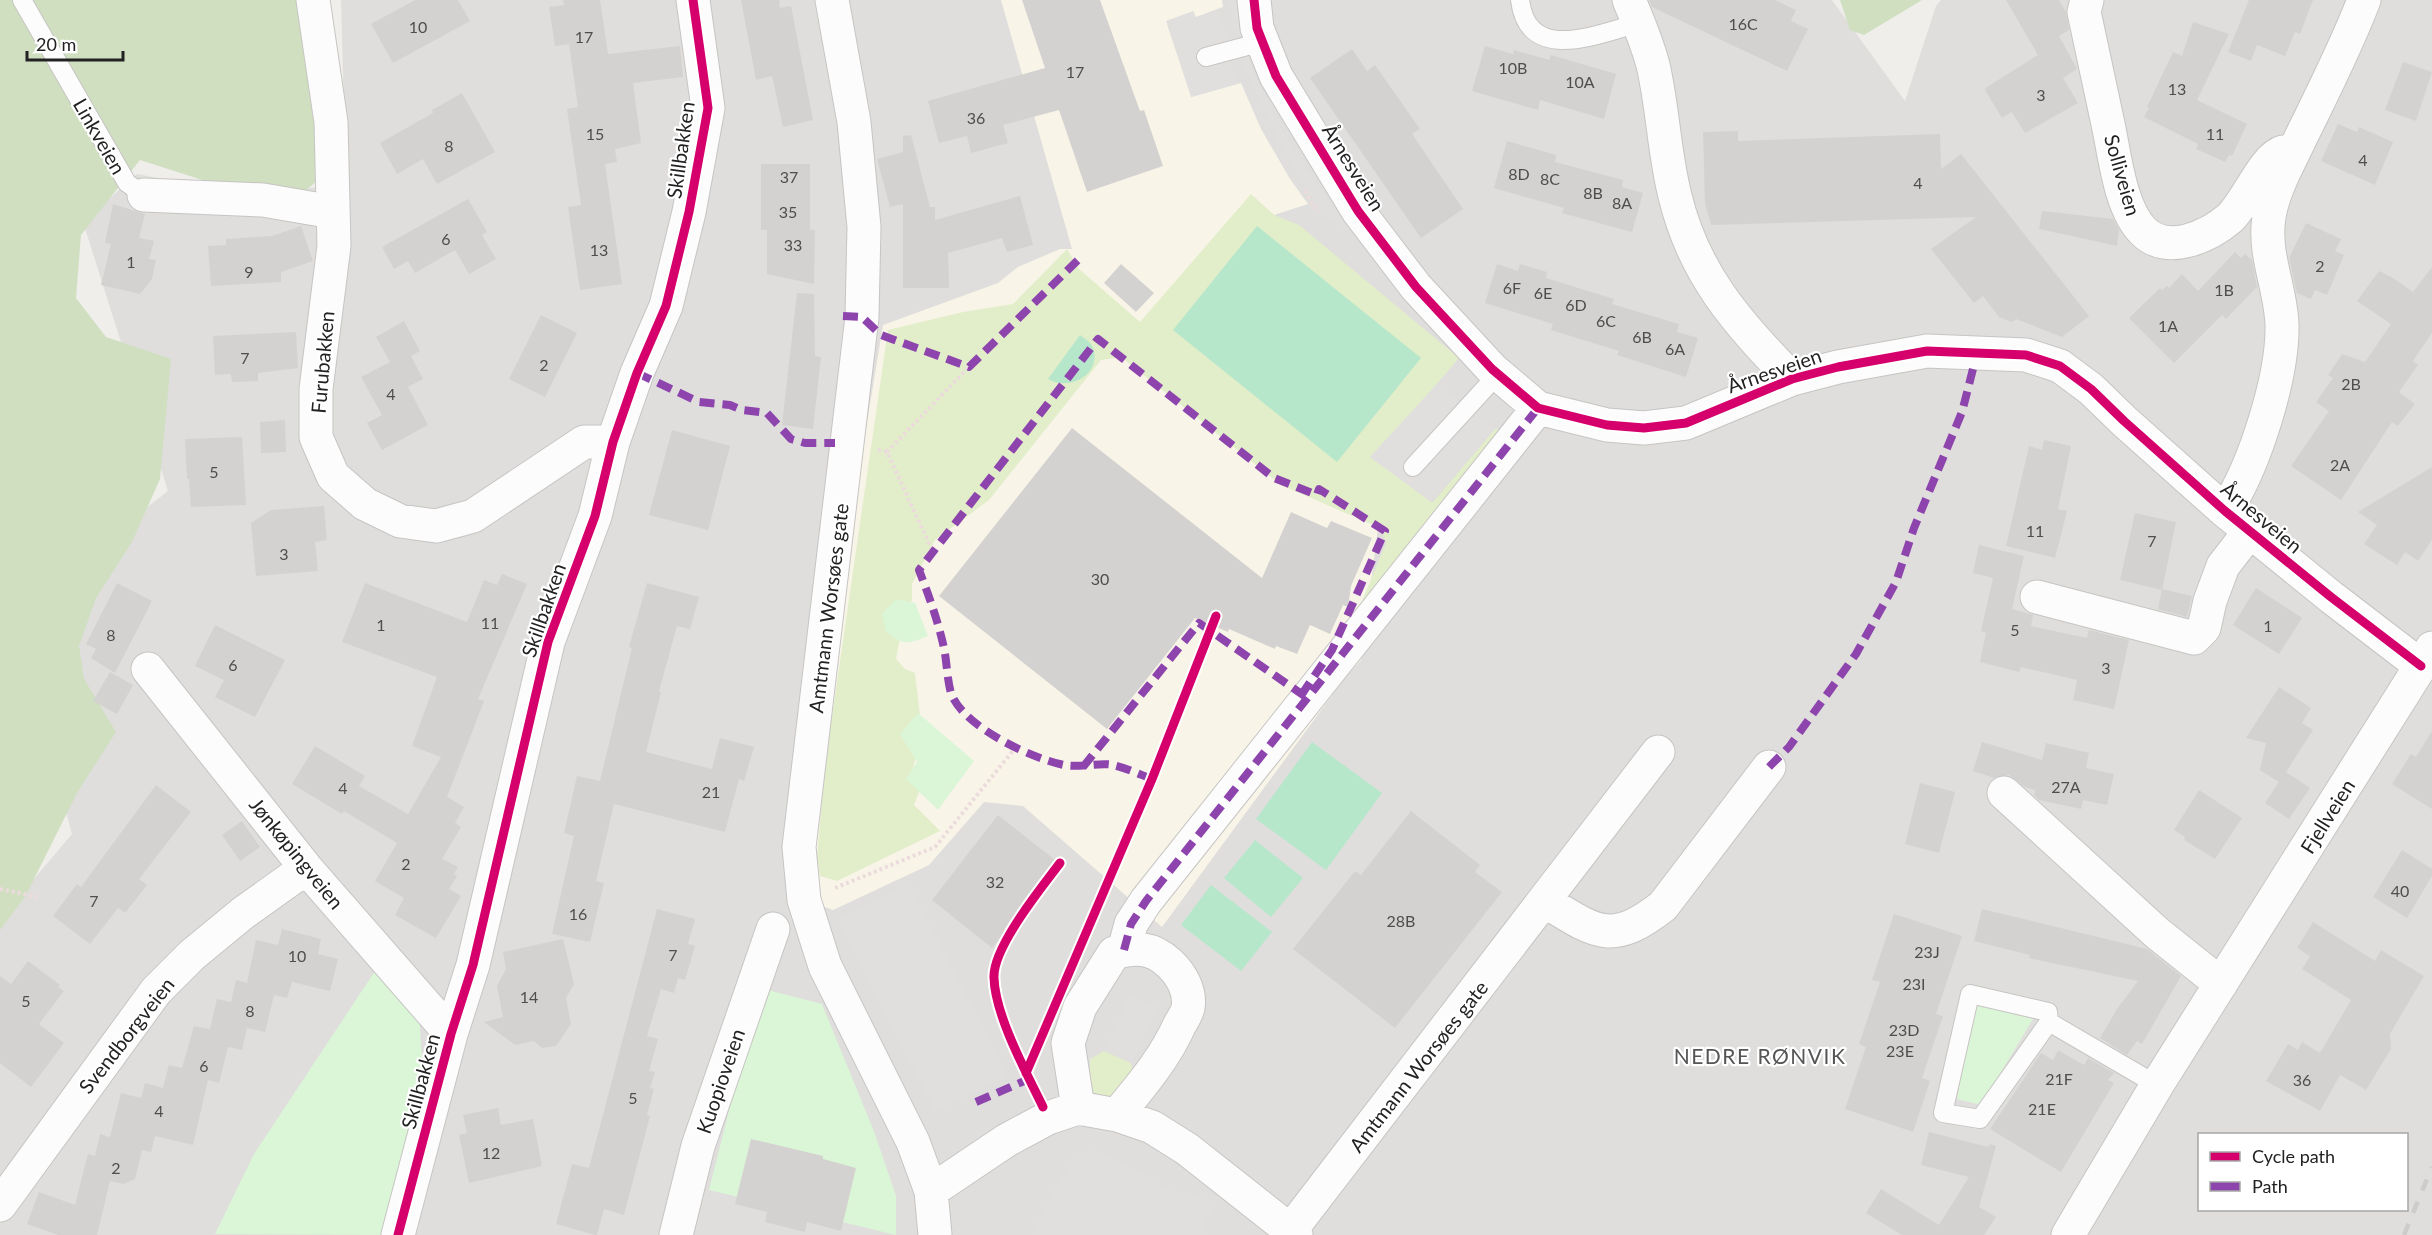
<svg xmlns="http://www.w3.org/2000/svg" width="2432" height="1235" font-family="Lato,sans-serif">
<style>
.residential{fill:#dfdedc;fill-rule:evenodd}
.education{fill:#f8f5e8}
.grass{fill:#e2edca}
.forest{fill:#cfdfc0}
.park{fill:#dbf5d7}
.pitch{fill:#b6e7cb}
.parking{fill:#e0dfde}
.building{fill:#d4d2d0}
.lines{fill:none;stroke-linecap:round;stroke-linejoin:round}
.lane-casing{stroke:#c6c5c3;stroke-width:20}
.street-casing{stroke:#c6c5c3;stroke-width:35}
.path{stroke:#ecdbdc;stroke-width:4;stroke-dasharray:3 3;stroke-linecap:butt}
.lane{stroke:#fdfcfc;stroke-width:18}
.street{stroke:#fdfcfc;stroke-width:33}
.rail{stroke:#ccc;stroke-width:4.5;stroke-dasharray:12 12;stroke-linecap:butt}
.quiet{stroke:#8e44ad;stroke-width:8;stroke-dasharray:15 8;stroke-linecap:butt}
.cycleway-casing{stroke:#fff;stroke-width:13}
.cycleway{stroke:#d6006c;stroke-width:9}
.labels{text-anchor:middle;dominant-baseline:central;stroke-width:4.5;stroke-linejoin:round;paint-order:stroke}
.number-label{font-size:16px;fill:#4e4e4e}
.street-label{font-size:20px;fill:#222;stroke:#fff}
.neighbourhood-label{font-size:21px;letter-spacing:1.5px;fill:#555;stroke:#fff}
</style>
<rect width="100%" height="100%" fill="#f0eeeb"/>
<path class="residential" d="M341 0H1832L1905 101 1936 6 1941 0H2432V1235H0V919L72 834 12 612 168 491 83 222 137 174 232 192 346 186ZM2200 1134H2406V1210H2200Z"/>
<path class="education" d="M1001 0H1222L1223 7 1196 17 1193 11 1191 97 1241 83 1261 129 1290 179 1308 204 1274 215 1251 195 1381 504 1361 660 1344 679 1162 927 1023 806 984 802 929 865 833 910 816 904 811 845 826 718 866 429 883 325 998 283 1018 267 1060 249H1072Z"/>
<path class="grass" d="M1251 194 1274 215 1299 225 1459 358 1373 459 1433 502 1496 428 1504 439 1351 628 1386 543 1380 528 1281 485 1121 357 1101 360 989 500 935 540 912 584V597L907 630 901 633 896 659 905 669 915 673 922 732 913 768 923 782 914 805 940 831 837 881 820 876 817 857 825 765 888 330 963 312 1013 304 1067 249 1079 269 1140 322Z
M1104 1051 1131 1063 1134 1077C1121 1094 1115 1104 1093 1092L1089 1084 1090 1059Z"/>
<path class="forest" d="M0 0H297L314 113 318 180 304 192 218 185 140 160 81 235 76 298 106 337 171 359 160 479 132 542 96 598 79 646 84 679 116 732 77 793 25 897 0 930Z
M1840 0H1922L1864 35 1850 30Z"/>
<path class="park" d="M896 599 915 603 928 636C908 644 904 646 886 632L882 614Z
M918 713 974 761 938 810 906 779 917 762 900 734Z
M377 968 419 1015 422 1058 442 1066 384 1235 215 1234 254 1154Z
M760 988 822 1004 875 1134 896 1196V1235L709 1190Z
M1974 1004 2033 1019 1981 1105 1957 1099Z"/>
<path class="pitch" d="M1257 226 1421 358 1337 462 1173 330Z
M1080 335C1085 339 1091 342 1093 348 1102 373 1071 392 1048 379Z
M1312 742 1382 793 1326 870 1256 819Z
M1255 840 1303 878 1271 917 1224 878Z
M1211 885 1272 932 1241 971 1181 925Z"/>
<path class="parking" d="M1230 0H1237L1239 26 1248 58 1263 94 1286 137 1346 228 1325 217 1313 200 1275 135 1242 58 1234 30Z
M1193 11 1196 19 1219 11 1227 38 1230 37 1234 57 1229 58 1237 84 1191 97 1166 21Z
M1436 385 1494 428 1431 502 1370 457Z
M909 884 1007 1075 936 1112 838 920Z
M1130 996 1158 1007 1131 1063 1104 1051Z
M1095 1150 1121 1162 1173 1192 1186 1191 1201 1197 1215 1208 1204 1220 1201 1235H1032L1055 1189 1076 1156Z"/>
<path class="building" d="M415 0H458L470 21 393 63 371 24Z
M563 0H600L608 54 680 46 683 77 633 83 641 143 615 149 617 162 605 164 622 284 580 290 568 207 581 205 567 109 578 107 569 44 555 46 549 7 564 5Z
M741 0H779L780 8 791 6 813 120 783 127 772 76 756 80Z
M1022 0H1100L1140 111 1144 110 1163 166 1087 192 1059 110 1003 125 1008 143 971 153 967 136 939 143 928 101 1045 68Z
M1649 0H1775L1796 10 1791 21 1808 29 1787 71 1652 7Z
M2006 0H2059L2066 12 2069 30 2059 36 2077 69 2063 78 2078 103 2025 133 2012 112 2002 118 1985 90 1987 87 2038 55Z
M2249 0H2313L2300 34 2295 32 2285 56 2257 45 2251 61 2228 52Z
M2193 22 2229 34 2197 100 2247 124 2232 156 2229 155 2225 162 2196 149 2198 144 2144 117 2149 108 2147 107 2173 52 2182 56Z
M1485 46 1513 54 1514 50 1549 60 1551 55 1616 74 1604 119 1540 100 1538 110 1472 91Z
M1352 49 1367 71 1375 65 1420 129 1412 134 1463 209 1421 238 1310 78Z
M2403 62 2432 72 2416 121 2385 110Z
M462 93 495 152 437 184 423 159 397 174 380 143 433 113 432 110Z
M2338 124 2357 132 2359 127 2393 142 2375 185 2321 161Z
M1738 131V141L1940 134 1941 169 1961 154 2089 316 2062 337 2016 319 2012 322 1999 317 1983 296 1974 303 1931 249 1976 217 1711 225 1705 203 1703 132Z
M911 135 930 207H935V220L1020 196 1033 245 1007 252 1002 238 948 253 949 288H903V204L890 207 877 159 903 152V136Z
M1507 141 1556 155 1555 162 1623 180 1622 187 1643 193 1632 232 1562 213 1564 208 1494 188Z
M761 164H810V230H815L814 284 767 274V230H761Z
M468 199 487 232 482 235 496 259 469 274 455 250 415 273 408 261 394 269 382 247Z
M113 204 145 214 139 238 154 241 149 259 156 260 152 279 140 294 101 285 111 244 105 243Z
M2042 211 2113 219 2119 230 2117 246 2039 229Z
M2306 223 2341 239 2335 251 2344 255 2327 295 2315 290 2311 299 2297 293 2289 258Z
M301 226 313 261 281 272V282L211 286 208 246 226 245V239L272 236Z
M2235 252 2241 258 2245 254 2252 260 2257 287 2226 319 2222 315 2174 363 2129 318 2160 288 2162 290 2167 286 2169 288 2182 274 2198 291Z
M1121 264 1154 293 1136 312 1104 283Z
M1497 264 1518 271 1520 264 1547 272 1546 278 1614 299 1612 304 1679 324 1677 332 1698 338 1686 377 1617 355 1619 351 1551 330 1553 324 1485 303Z
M2432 267V333L2413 361 2418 365 2399 392 2415 404 2398 426 2392 422 2341 500 2291 466 2329 411 2316 402 2333 378 2328 375 2342 354 2365 362 2391 324 2357 301 2379 271 2393 278 2413 292Z
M797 293 814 294 815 356 821 357 813 429 782 425Z
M541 315 577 333 545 397 509 379Z
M404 321 420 351 411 356 423 379 408 387 428 425 382 450 367 423 382 415 361 377 390 362 376 337Z
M296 332 298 368 258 373V381L232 382 231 374 215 375 213 336Z
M285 420 286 452 261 453 260 422Z
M1072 428 1262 578 1291 512 1327 528 1331 521 1372 538 1351 586 1348 607 1343 605 1330 634 1310 625 1297 654 1276 646 1275 649 1229 629 1228 632 1195 618 1107 729 939 596Z
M672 430 730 446 708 530 649 515Z
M242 437 246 505 191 507 189 479H187L185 439Z
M2044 440 2071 446 2058 509 2067 511 2055 558 2006 546 2029 446 2042 450Z
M2432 467V540L2418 561 2405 552 2397 565 2364 544 2377 525 2358 512Z
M324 506 327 540 315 542 318 571 256 576 251 523 271 510Z
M2135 513 2176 522 2162 590 2120 580Z
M1979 545 2024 556 2012 609 2033 615 2031 626 2087 638 2089 630 2129 640 2114 709 2073 700 2077 680 2021 667 2019 672 1980 662 1986 633 1981 631 1993 578 1973 573Z
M502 574 527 584 478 699 484 701 447 797 464 807 455 823 461 827 442 859 458 867 454 874 457 876 449 889 461 896 436 938 395 915 404 898 375 881 397 843 344 811 342 814 292 784 315 746 365 776 359 786 408 814 441 757 412 746 437 677 342 642 365 583 467 622 484 580 497 585Z
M117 583 152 601 115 673 91 658 96 649 86 644Z
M647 583 699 597 690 629 677 626 659 691 661 692 646 752 712 769 720 738 754 747 744 781 739 779 725 832 614 804 596 881 604 883 590 942 552 934 574 836 564 833 577 776 600 781 632 648 629 647Z
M2256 588 2302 618 2279 654 2233 625Z
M2162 589 2192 596 2187 617 2158 609Z
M215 625 285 660 255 717 215 697 224 680 195 666Z
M110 672 133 685 117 714 93 701Z
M2279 687 2311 708 2302 723 2313 730 2286 772 2310 788 2289 819 2265 803 2279 782 2260 770 2266 743 2246 738Z
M2432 731V809L2392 784 2411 754 2416 757Z
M1982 742 2042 760 2046 743 2089 753 2086 768 2114 774 2107 805 2083 800 2081 809 2039 800 2034 795 2035 790 2025 787 2009 775 1994 778 1973 771Z
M1920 783 1955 792 1939 853 1905 844Z
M156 785 191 812 139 879 147 885 125 913 118 908 90 944 53 916 77 884 81 887Z
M2199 790 2242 818 2215 859 2184 840 2185 837 2174 830Z
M1411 811 1480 865 1475 872 1502 892 1395 1028 1293 949 1355 871 1361 875Z
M998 815 1059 863 992 948 932 900Z
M242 821 260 847 240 861 222 835Z
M2402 850 2432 869V876L2407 918 2373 897Z
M657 909 695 919 688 944 695 946 685 980 678 978 674 993 661 989 647 1036 658 1039 649 1071 655 1072 650 1088 654 1089 647 1115 650 1116 624 1215 604 1209 597 1235H595L556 1224 572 1164 589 1168Z
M1982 909 2147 949 2181 976 2142 1044 2137 1041 2127 1055 2100 1038 2117 1009 2138 981 2029 958 2030 955 1974 941Z
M1894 914 1962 936 1936 1014 1943 1016 1922 1078 1930 1081 1913 1132 1845 1109 1866 1047 1859 1044 1880 982 1872 980Z
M2313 922 2375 961 2381 950 2424 976 2390 1034 2391 1049 2366 1090 2340 1075 2320 1111 2266 1081 2288 1044 2298 1050 2302 1042 2320 1053 2351 1000 2302 969 2310 956 2297 948Z
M282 929 321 939 318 954 338 959 330 991 292 982 287 998 274 995 265 1032 247 1028 242 1050 228 1047 219 1083 208 1080 193 1145 155 1136 151 1152 142 1150 135 1179 124 1184 110 1181 97 1235H58L27 1224 39 1192 75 1205 88 1154 95 1156 100 1134 110 1137 121 1093 141 1098 145 1083 163 1088 169 1065 182 1068 194 1026 210 1029 217 999 231 1002 236 980 247 983 256 940 278 945Z
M563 939 574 984 566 998 571 1024 556 1046 542 1048 534 1041 515 1045 484 1022 503 1017 497 986 506 969 503 952Z
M28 961 60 985 58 987 64 991 39 1024 64 1043 31 1087 0 1063V976L11 984Z
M2058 1050 2084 1065 2088 1058 2114 1073 2108 1080 2114 1083 2061 1172 1990 1129 2041 1053 2053 1060Z
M498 1108 501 1125 533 1119 542 1166 469 1183 459 1135 467 1133 463 1115Z
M1929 1132 1988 1147 1990 1144 1996 1146 1979 1207 1996 1217 1984 1235H1902L1866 1213 1881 1189 1939 1225 1969 1177 1921 1165Z
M751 1139 823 1156V1159L856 1168 841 1231 807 1222 805 1232 765 1222 767 1212 735 1204Z"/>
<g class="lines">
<defs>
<path id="lane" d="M22 0 127 183 144 195
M1520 0C1528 65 1598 34 1639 23
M1206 57 1262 42
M1413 467 1498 374
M1970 994 2048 1012 2049 1022 1980 1119 1943 1113Z
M2049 1022 2157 1085"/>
<path id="street" d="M313 0 331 122 334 246 316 389V437L333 476 365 504 400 521 436 526 473 516 584 442H613
M832 0 854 122 864 227 862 317 799 847 804 900 825 966 913 1142 931 1191 935 1235
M1254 0 1257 28 1276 76 1358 211 1416 287 1492 369 1538 408 1607 425 1644 428 1686 423 1792 379 1838 367 1927 351 2026 355 2060 366 2091 389 2124 421 2225 511 2331 597 2421 666
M1629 0C1638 21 1647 43 1653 65 1663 108 1664 153 1675 196 1694 275 1737 322 1792 379
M2087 0 2084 12C2092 49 2100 87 2108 124 2115 156 2120 208 2143 231 2167 256 2209 236 2230 218 2247 202 2264 157 2283 152
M144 195 263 200 333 212
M2225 511C2254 468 2283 377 2282 325 2281 288 2263 255 2269 217 2273 190 2290 161 2301 137 2323 92 2346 47 2364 0
M2037 597 2194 638 2204 628 2210 601 2223 566 2250 531
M148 669 306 868 451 1034
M2004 793 2157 933 2221 984
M1545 901C1596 933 1612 946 1663 906L1769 767
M1124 950 1131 924 1146 901 1538 408
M1078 1108 1068 1043 1080 1007 1114 953C1135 947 1152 947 1169 963 1181 974 1191 991 1188 1008 1187 1013 1183 1019 1180 1024 1165 1058 1141 1086 1117 1115
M931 1191 1007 1140 1048 1118 1078 1108 1117 1115 1152 1127 1187 1149 1296 1235
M0 1205 156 991 192 955 243 913 306 868
M1290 1231 1658 752
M398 1235 451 1034 473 965 548 642 595 516 613 442 637 373 666 306 689 212 708 108 693 0
M676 1235 698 1146 773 929
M2068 1235 2157 1085 2432 648"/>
</defs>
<use href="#lane" class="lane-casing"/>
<use href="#street" class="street-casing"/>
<path class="path" d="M1305 191 1318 213
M878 450 887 452 933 552
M887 452 969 367
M835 888 935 847 1016 747
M0 889 38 897"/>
<use href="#lane" class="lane"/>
<use href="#street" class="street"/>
<path class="rail" d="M2404 1235 2432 1167"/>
<path class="quiet" d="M843 316 862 317 881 335 969 367 1080 258
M637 373 699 402 730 405 742 410 767 413 791 439 805 443H835
M1083 767 1199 623 1306 697
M1769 767 1789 747 1856 654 1896 582 1914 528 1962 412 1974 365
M1152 779C1139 774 1126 768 1113 765 1100 762 1080 768 1064 765 1031 758 963 727 951 693 947 679 947 663 944 648 938 621 929 596 919 570L1098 339 1274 478 1317 495 1319 489 1385 531 1332 650 1302 694
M1124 950 1131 924 1146 901 1538 408
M976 1102 1029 1079"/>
<defs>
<path id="cycleway" d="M1254 0 1257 28 1276 76 1358 211 1416 287 1492 369 1538 408 1607 425 1644 428 1686 423 1792 379 1838 367 1927 351 2026 355 2060 366 2091 389 2124 421 2225 511 2331 597 2421 666
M1026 1073 1152 779 1216 616
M1043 1107C1026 1072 995 1015 994 978 992 948 1042 887 1060 863
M398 1235 451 1034 473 965 548 642 595 516 613 442 637 373 666 306 689 212 708 108 693 0"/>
</defs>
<use href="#cycleway" class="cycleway-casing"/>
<use href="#cycleway" class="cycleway"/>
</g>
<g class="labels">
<g class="number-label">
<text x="1743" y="23">16C</text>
<text x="418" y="26">10</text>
<text x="584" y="36">17</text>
<text x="1513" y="67">10B</text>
<text x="1075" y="71">17</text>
<text x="1580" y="81">10A</text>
<text x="2177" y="88">13</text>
<text x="2041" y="94">3</text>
<text x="976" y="117">36</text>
<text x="595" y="133">15</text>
<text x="2215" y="133">11</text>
<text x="449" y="145">8</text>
<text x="2363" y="159">4</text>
<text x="1519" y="173">8D</text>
<text x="789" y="176">37</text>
<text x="1550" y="178">8C</text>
<text x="1918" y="182">4</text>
<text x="1593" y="192">8B</text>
<text x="1622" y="202">8A</text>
<text x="788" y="211">35</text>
<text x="446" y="238">6</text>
<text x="793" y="244">33</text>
<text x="599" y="249">13</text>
<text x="131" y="261">1</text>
<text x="2320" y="265">2</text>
<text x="249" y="271">9</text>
<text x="1512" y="287">6F</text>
<text x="2224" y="289">1B</text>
<text x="1543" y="292">6E</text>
<text x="1576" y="304">6D</text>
<text x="1606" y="320">6C</text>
<text x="2168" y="325">1A</text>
<text x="1642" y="336">6B</text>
<text x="1675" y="348">6A</text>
<text x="245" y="357">7</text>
<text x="544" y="364">2</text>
<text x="2351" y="383">2B</text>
<text x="391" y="393">4</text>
<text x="2340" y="464">2A</text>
<text x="214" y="471">5</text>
<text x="2035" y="530">11</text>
<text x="2152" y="540">7</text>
<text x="284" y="553">3</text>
<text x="1100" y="578">30</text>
<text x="490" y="622">11</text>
<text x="381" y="624">1</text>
<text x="2268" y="625">1</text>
<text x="2015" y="629">5</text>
<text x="111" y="634">8</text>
<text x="233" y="664">6</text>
<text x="2106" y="667">3</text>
<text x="2066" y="786">27A</text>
<text x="343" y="787">4</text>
<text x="711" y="791">21</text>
<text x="406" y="863">2</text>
<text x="995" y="881">32</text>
<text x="2400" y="890">40</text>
<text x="94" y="900">7</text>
<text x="578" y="913">16</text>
<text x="1401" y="920">28B</text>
<text x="1927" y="951">23J</text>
<text x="673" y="954">7</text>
<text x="297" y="955">10</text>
<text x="1914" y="983">23I</text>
<text x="529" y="996">14</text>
<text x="26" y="1000">5</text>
<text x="250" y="1010">8</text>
<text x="1904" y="1029">23D</text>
<text x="1900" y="1050">23E</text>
<text x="204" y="1065">6</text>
<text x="2059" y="1078">21F</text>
<text x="2302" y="1079">36</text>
<text x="633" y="1097">5</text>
<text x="2042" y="1108">21E</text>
<text x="159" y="1110">4</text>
<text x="491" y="1152">12</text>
<text x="116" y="1167">2</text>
</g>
<g class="street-label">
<text transform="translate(100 136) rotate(60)">Linkveien</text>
<text transform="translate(680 150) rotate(-82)">Skillbakken</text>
<text transform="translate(1354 167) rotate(58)">Årnesveien</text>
<text transform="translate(2123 175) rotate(74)">Solliveien</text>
<text transform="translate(322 362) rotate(-85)">Furubakken</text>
<text transform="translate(1774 370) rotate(-19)">Årnesveien</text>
<text transform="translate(2262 517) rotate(40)">Årnesveien</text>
<text transform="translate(828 608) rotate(-83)">Amtmann Worsøes gate</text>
<text transform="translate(543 610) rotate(-71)">Skillbakken</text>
<text transform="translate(2327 816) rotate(-58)">Fjellveien</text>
<text transform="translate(297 853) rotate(51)">Jønkøpingveien</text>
<text transform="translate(126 1035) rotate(-52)">Svendborgveien</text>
<text transform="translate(1418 1066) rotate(-52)">Amtmann Worsøes gate</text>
<text transform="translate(420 1081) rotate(-75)">Skillbakken</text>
<text transform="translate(720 1081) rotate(-71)">Kuopioveien</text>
</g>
<g class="neighbourhood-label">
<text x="1760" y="1055">NEDRE RØNVIK</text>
</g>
</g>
<rect x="2198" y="1133" width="210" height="78" fill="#ffffff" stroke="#a7a7a7" stroke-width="1.5"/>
<rect x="2210" y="1152" width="30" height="9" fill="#d6006c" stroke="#a7a7a7" stroke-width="1.5"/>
<text x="2252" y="1163" font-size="18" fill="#222222">Cycle path</text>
<rect x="2210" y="1182" width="30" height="9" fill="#8e44ad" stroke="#a7a7a7" stroke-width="1.5"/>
<text x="2252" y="1193" font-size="18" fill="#222222">Path</text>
<path d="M27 51v9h96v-9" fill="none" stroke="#222222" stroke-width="3"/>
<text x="36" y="51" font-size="18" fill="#222222" stroke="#ffffff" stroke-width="4.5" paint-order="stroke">20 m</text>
</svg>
